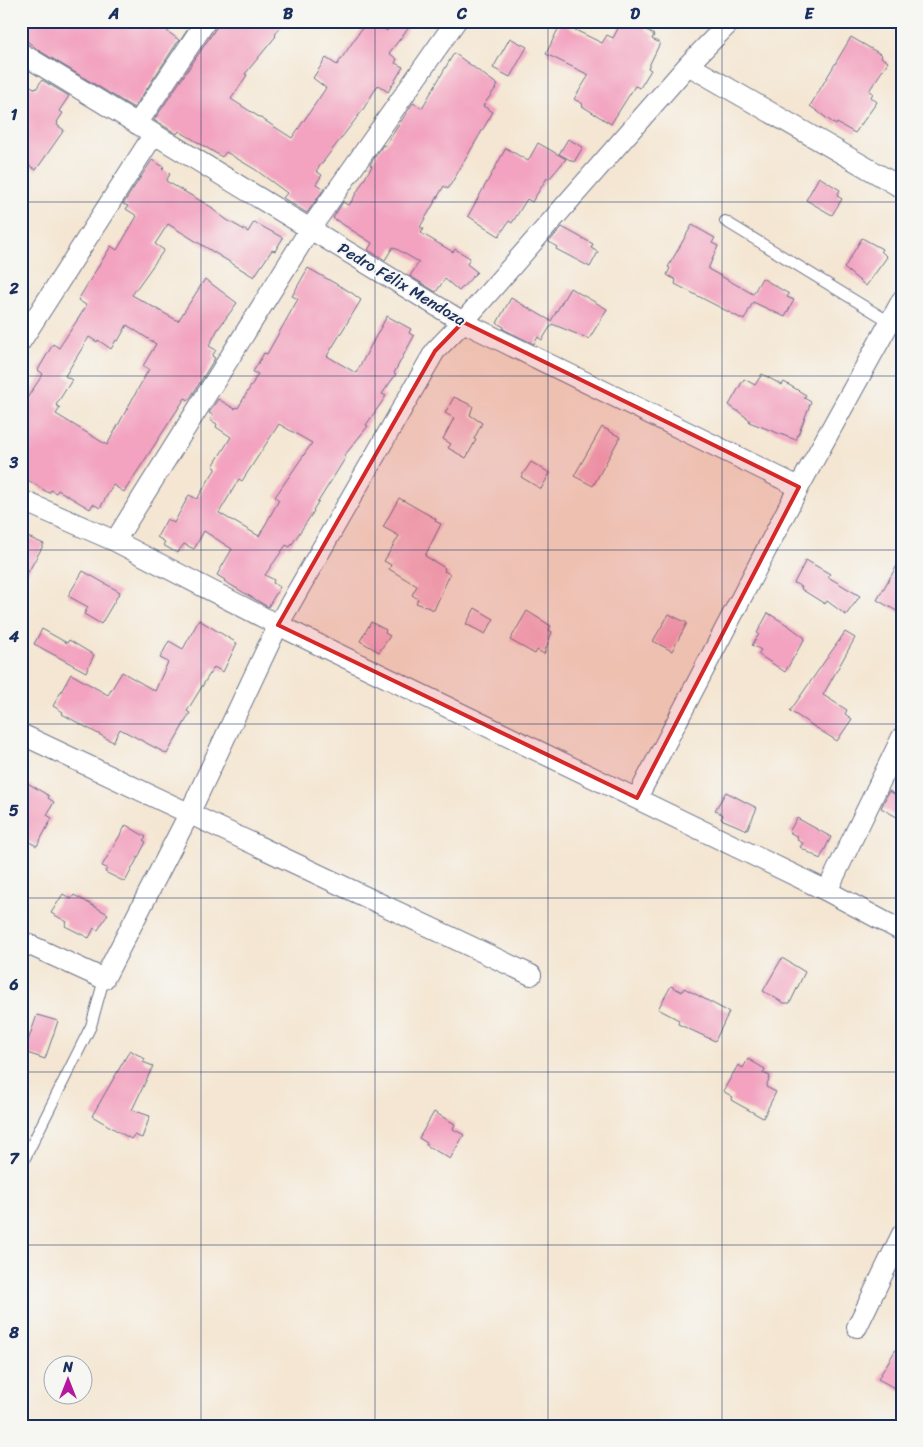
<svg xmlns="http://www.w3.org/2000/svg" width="923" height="1447" font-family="Sriracha,sans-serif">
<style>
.building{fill:#f3a2bf;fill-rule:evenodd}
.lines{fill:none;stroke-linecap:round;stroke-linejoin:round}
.lane-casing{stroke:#676f87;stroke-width:12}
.street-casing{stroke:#676f87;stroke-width:22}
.lane{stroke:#fff;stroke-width:10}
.street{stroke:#fff;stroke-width:20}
.marked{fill:#d62828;fill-opacity:0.2;stroke:#d62828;stroke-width:4;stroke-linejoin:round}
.grid{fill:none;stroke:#1b2f5e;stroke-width:1;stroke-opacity:0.55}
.labels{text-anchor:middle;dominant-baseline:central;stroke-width:4;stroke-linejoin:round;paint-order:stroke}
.street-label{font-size:16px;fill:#1b2f5e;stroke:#f6f6f2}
.neatline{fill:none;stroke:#1b2f5e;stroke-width:2}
.grid-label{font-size:16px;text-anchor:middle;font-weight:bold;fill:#1b2f5e}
</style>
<rect width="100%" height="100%" fill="#f6f6f2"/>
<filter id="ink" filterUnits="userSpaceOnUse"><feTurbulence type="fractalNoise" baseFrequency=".02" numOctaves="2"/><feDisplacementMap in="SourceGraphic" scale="10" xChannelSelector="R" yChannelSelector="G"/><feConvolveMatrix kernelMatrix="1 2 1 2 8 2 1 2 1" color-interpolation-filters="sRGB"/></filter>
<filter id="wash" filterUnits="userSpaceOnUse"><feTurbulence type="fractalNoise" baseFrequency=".0096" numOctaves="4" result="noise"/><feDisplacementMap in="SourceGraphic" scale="20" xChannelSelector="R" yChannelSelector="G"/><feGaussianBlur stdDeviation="1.12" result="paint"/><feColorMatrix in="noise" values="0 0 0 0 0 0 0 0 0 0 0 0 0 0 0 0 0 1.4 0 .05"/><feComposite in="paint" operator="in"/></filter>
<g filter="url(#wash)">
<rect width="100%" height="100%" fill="#f4e6d2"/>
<g id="blocks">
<path class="building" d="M21 21H160L169 28 167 31 179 40 134 108 38 50 21 36Z
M218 21H284L275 35 276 36 245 74 247 75 231 99 292 138 326 88 313 78 326 58 337 65 367 21H373L387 31 394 21H414L389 53 397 59 395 63 403 67 388 92 378 85 362 111 316 171 322 175 316 184 324 189 307 213 283 198 287 193 256 170 226 152 222 157 179 131 177 134 154 120 216 28Z
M622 21H650L645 29 654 35 652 39 660 43 648 68 651 70 640 88 635 86 611 124 582 106 583 104 574 99 589 75 546 54 561 23 602 43 607 35 613 38Z
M851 37 882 55 881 57 888 62 869 91 873 93 871 97 877 102 855 133 837 123 836 125 810 106Z
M510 38 527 47 510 77 493 68Z
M454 53 498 85 483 106 493 112 448 189 444 186 420 227 424 229 421 233 453 252 455 249 470 258 467 264 477 272 459 291 445 279 436 292 410 276 419 262 393 247 385 260 368 250 372 243 333 218 343 202 348 205 350 204 372 166 370 165 371 163 383 145 385 146 413 103 422 108Z
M42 80 69 96 59 111 63 113 57 122 58 123 57 125 64 130 36 170 21 160V81L36 89Z
M568 139 583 147 574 162 559 154Z
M538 143 566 159 549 179 547 178 532 202 527 199 512 223 509 221 499 236 468 216 506 148 528 161Z
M152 160 164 167 162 169 170 174 166 181 213 208 212 209 227 220 248 232 254 222 283 238 275 251 272 250 254 277 168 224 155 244 164 250 132 295 178 321 205 279 237 303 218 329 209 346 216 350 212 356 215 358 189 400 185 398 124 492 113 485 100 508 93 504 90 509 58 490 56 493 51 490 49 493 21 476V407L43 374 38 370 53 344 59 348 85 308 86 305 78 300 93 275 111 246 117 250 137 216 126 209 128 206 123 204ZM127 325 156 344 143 366 149 369 107 445 56 414 60 408 56 405 72 380 65 376 89 337 97 342 98 340 111 349 116 340 118 341Z
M819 177 840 190 837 196 842 199 832 215 806 200Z
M692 225 715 238 712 243 718 246 708 269 753 294 762 278 789 294 787 297 794 300 785 317 753 302 744 320 675 284 676 280 667 275 670 268 668 267Z
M562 227 593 244 591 248 598 252 590 267 556 249 557 247 549 242Z
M862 238 882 249 881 251 887 257 866 286 844 268Z
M308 268 352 293 361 300 327 356 356 373 387 316 411 329 409 333 414 336 394 373 396 374 382 394 386 396 366 425 368 426 344 456 346 457 313 510 314 511 290 547 286 545 265 575 274 580 273 583 280 587 268 607 224 581 225 580 217 575 232 549 204 531 194 549 184 544 177 553 163 545 165 542 157 537 167 519 174 523 189 495 197 499 216 468 213 466 231 437 216 427 217 424 210 420 213 415 209 413 218 399 235 409 236 407 238 408 258 374 253 372 264 353 267 354 298 299 292 296ZM279 424 312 443 275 497 279 500 259 536 219 513 239 479 242 481Z
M570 288 607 309 589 339 552 324 542 340 538 337 534 344 503 329 504 327 497 323 511 298 551 321Z
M762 374 782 385 784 382 806 395 804 398 811 402 796 440 749 422 750 420 729 405 744 379 755 385Z
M454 397 473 406 470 415 482 423 474 439 476 440 466 458 448 448 451 444 443 439 454 418 445 413Z
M602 427 620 437 593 486 574 476Z
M531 462 550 473 541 489 521 477Z
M399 498 436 519 435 521 441 524 425 556 445 568 444 571 450 574 434 610 416 603 418 599 412 595 417 586 389 569 391 565 384 561 399 536 383 527Z
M21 534 44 544 21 585Z
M902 557V614L877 600Z
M806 560 830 574 828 577 860 596 846 615 827 601 825 604 801 589 802 587 794 583Z
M83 571 120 592 101 624 84 614 88 607 68 596Z
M475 608 494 619 485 634 466 624Z
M527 611 551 626 549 630 552 632 544 654 537 650 535 654 510 640Z
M768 613 789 626 805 638 785 672 758 654 761 650 752 645 759 634 757 633Z
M669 614 687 623 672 651 653 641Z
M199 620 237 643 223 672 214 667 187 711 190 713 167 754 120 729 113 742 62 714 63 712 53 706 71 674 108 695 122 672 155 691 168 662 160 658 169 641 183 649Z
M371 622 386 630 385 633 390 636 379 652 360 641Z
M42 629 67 643 69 640 94 655 86 672 34 644Z
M845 632 855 638 823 695 847 710 845 714 852 719 837 741 790 711Z
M21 779 49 796 48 798 54 802 47 815 52 818 37 846 21 838Z
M889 791 902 798V820L881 808Z
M726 792 757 808 747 830 721 819 723 815 715 810Z
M797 818 831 837 820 859 800 847 803 843 797 840 798 837 789 832Z
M126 825 146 837 143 840 146 842 125 882 105 872 107 868 102 866Z
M63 894 71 899 74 895 108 914 98 930 94 928 89 938 65 926 67 922 51 913Z
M782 958 805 972 790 1003H784L763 991Z
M671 986 682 992 684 988 729 1012 715 1041 678 1024 679 1020 658 1009Z
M37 1015 58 1021 45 1059 24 1052Z
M130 1050 145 1059 143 1062 153 1066 132 1110 150 1116 142 1138 134 1135 131 1139 92 1116Z
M748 1059 765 1069 763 1073 770 1076 766 1087 776 1092 763 1118 731 1100 733 1097 723 1091 738 1065 743 1068Z
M434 1112 455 1124 453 1129 464 1135 450 1159 426 1145 427 1143 419 1138Z
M902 1339V1392L878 1379Z"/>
</g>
</g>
<g filter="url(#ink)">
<use href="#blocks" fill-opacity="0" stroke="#676f87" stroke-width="1"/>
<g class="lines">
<defs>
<path id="lane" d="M725 221 890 322
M21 1166 91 1026 104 979"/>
<path id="street" d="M21 53 463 322 799 487
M688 65 902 188
M137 124 206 21
M21 341 154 134
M21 500 115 541 278 625 827 891 902 931
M115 541 310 229 456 21
M21 734 531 975
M637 798 799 487 902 300
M827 891 902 737
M21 941 104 979 189 814 278 625 435 351 463 322 688 65 731 21
M857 1327 902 1234"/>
</defs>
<use href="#lane" class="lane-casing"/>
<use href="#street" class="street-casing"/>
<use href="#lane" class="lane"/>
<use href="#street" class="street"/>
</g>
</g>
<path class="marked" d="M463 322 799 487 637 798 278 625 435 351Z"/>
<path class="grid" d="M201 21V1426M375 21V1426M548 21V1426M722 21V1426M21 202H902M21 376H902M21 550H902M21 724H902M21 898H902M21 1072H902M21 1245H902"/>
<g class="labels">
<g class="street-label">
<text transform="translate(402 284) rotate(31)">Pedro Félix Mendoza</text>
</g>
</g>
<rect width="923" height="1447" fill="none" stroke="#f6f6f2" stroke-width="55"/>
<g transform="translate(68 1380)"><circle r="24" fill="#f6f6f2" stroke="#9ea6b7"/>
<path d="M0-4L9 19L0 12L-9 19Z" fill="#b5179e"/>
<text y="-8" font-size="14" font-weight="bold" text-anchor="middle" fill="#1b2f5e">N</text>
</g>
<rect x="28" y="28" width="868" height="1392" class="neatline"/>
<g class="grid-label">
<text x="114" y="19">A</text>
<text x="288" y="19">B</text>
<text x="462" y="19">C</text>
<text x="635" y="19">D</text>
<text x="809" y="19">E</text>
<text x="14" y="120">1</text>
<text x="14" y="294">2</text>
<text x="14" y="468">3</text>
<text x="14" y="642">4</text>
<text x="14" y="816">5</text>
<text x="14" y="990">6</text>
<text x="14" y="1164">7</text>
<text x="14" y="1338">8</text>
</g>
</svg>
